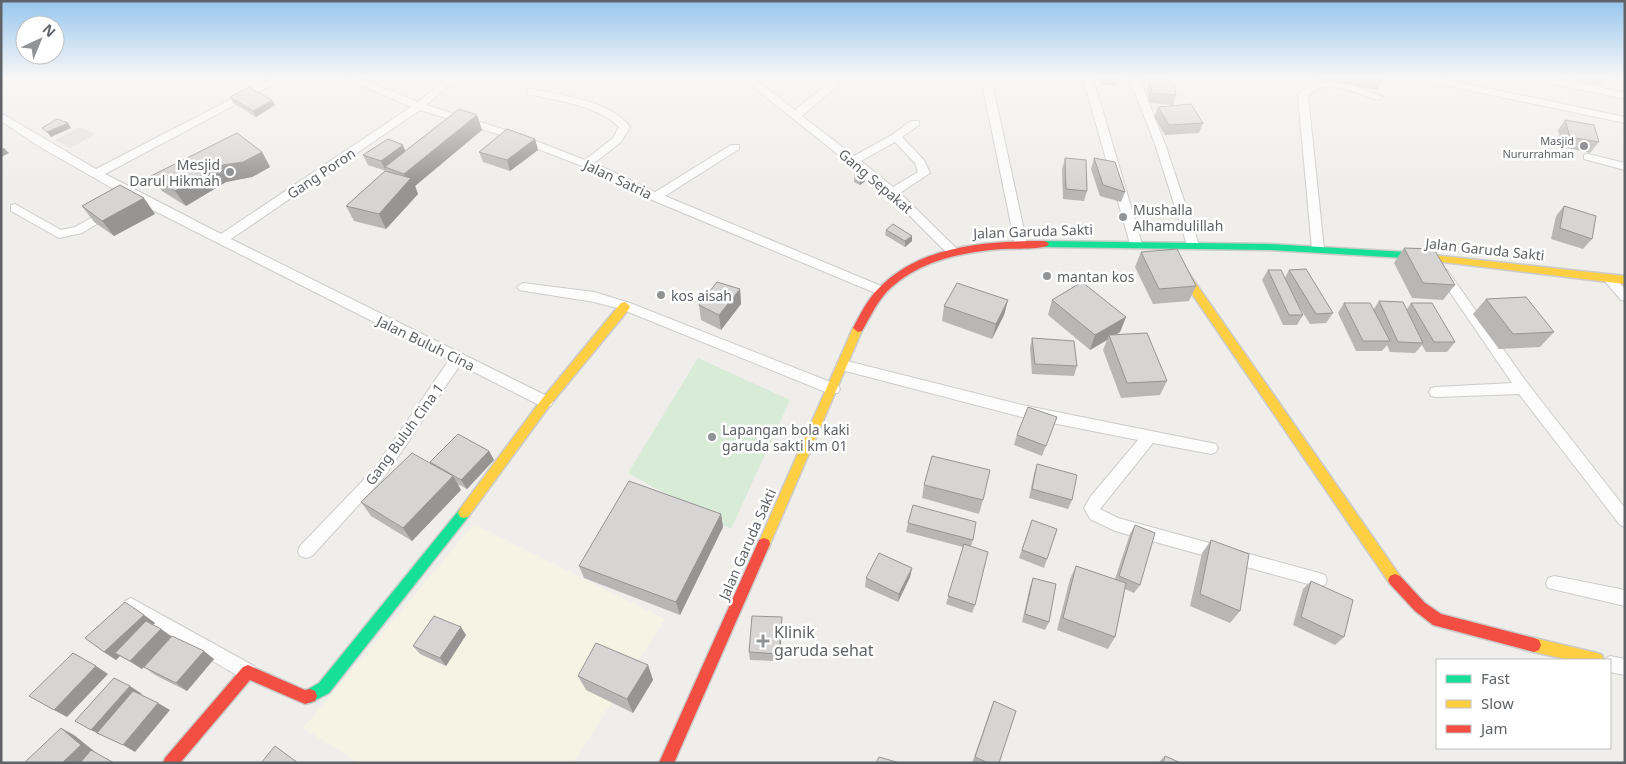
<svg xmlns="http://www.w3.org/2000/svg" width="1626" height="764" font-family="'Noto Sans',sans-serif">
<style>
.commercial{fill:#f7f3e4}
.education{fill:#e2e0da}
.green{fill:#d8ebd6}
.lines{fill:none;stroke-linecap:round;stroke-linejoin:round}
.street-casing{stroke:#cbcccc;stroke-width:2}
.fast-casing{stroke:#cacacb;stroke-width:3}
.slow-casing{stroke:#cacacb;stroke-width:3}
.jam-casing{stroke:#cacacb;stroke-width:3}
.street{fill:#fdfcfc;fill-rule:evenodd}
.fast{fill:#16e098;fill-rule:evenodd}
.slow{fill:#ffcf43;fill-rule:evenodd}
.jam{fill:#f24e42;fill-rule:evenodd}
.wall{fill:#b8b7b5}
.shaded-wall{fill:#969594}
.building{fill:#d6d5d3;stroke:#969594}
.poi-dot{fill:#919496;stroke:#fff;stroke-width:2}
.labels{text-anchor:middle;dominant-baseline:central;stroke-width:5;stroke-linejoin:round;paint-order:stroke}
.far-poi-label{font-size:11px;fill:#5f6368;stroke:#fff;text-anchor:end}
.poi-label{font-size:14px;fill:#5f6368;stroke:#fff;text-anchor:start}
.street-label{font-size:14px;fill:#5f6368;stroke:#fff}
.near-poi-label{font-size:16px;fill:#5f6368;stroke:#fff;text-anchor:start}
</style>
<rect width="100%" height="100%" fill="#efeeea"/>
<path class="commercial" d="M474 524 665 619 573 763H359L303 728Z"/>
<path class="education" d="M80 127 95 134 71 148 55 140Z"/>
<path class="green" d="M698 358 790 400 731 529 628 473Z"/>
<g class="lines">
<defs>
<path id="street" d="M272 78H285L105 174 221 234 411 107 345 78H359L418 102 447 78H458L426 105 515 133 585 160 613 138 619 127C597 105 558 101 528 94V90L532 89C563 96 610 100 630 127L621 142 594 163 655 192 731 145H739V149L665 196 886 288 888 291 882 296 878 294 652 200 582 166 507 137 420 110 231 239 551 398 553 402 551 406H541L460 365 385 476 312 556 306 558 300 556 298 551 300 546 375 468 449 360 133 200 40 147 1 121V113L96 169Z
M742 78H753L795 110 835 78H846L802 116 854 156 892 135 911 121H919V125L902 137 924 160 930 173 900 193 957 249 959 252 957 255H949L889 195ZM895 142 915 163 918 172 893 187 861 161Z
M981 78H991L1027 244 1021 248 1015 244Z
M1083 78H1093L1142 244 1140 247H1132L1130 244Z
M1131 78 1140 80 1165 144 1199 245 1197 248 1193 249 1187 245 1155 144 1130 80Z
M1420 78H1439L1625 117V123L1425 81Z
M1535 78H1554L1625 93V99L1540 81Z
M1328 81 1353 85 1383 97 1378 100C1356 94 1327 76 1308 96L1324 249 1318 253 1312 249 1298 96 1306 87Z
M1588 154 1625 163V170L1584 159V155Z
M15 204 61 230 75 227 107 209H115L117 212 82 233 59 238 11 211V205Z
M1443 269 1447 270 1528 384 1625 508V527L1620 525 1519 394 1436 397 1431 396 1429 392 1431 388 1436 387 1512 383 1439 276 1437 273 1439 270Z
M1609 275 1613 276 1625 289V301L1621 300 1603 279Z
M523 283 594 292 630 303 838 385 840 389 838 393H828L621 309 594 302 519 290 517 287Z
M843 360 1022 405 1216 444 1218 448 1216 452 1211 454 1153 443 1100 509 1118 518 1319 573 1325 575 1327 580 1325 585 1319 587 1115 531 1090 519 1084 508 1091 496 1138 440 1022 417 838 369 836 365Z
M1554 576 1625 590V606L1548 588 1546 583 1548 578Z
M131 598 254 666 257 672 254 678 248 680 242 678 125 611 123 606 125 601Z
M1610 656 1625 659V675L1610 672V660H1603Z"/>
<path id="fast" d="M1044 241 1270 244 1405 252 1410 255 1405 258 1270 250 1044 247 1039 244Z
M464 508 468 509 470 513 468 517 329 693 310 703 305 701 303 696 305 691 319 683 460 509Z"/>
<path id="slow" d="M1405 252 1625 276V284L1401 257 1400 255 1401 253Z
M1179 263 1183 265 1400 576 1402 580 1400 584 1395 586 1390 584 1175 269 1174 267Z
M625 302 630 306 629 309 550 405 468 517 464 518 460 517 458 513 460 509 542 399 621 303Z
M858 324 863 328 770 544 769 548 764 550 759 548 758 544 853 328Z
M1534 638 1597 653 1602 655 1604 660H1570L1534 652 1529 650 1527 645 1529 640Z"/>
<path id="jam" d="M1044 241 1047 242 1049 244 1047 246C1033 250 1016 248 1002 249 960 252 913 262 884 295 875 306 869 319 862 331L858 332 853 328C860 315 867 300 878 289 920 245 987 241 1044 241Z
M764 538 769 540 770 544 674 763H659L759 540Z
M1395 574 1400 576 1425 603 1441 614 1534 638 1539 640 1541 645 1539 650 1534 652 1433 625 1415 611 1390 584 1388 580 1390 576Z
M248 665 305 690 310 689 315 691 317 696 315 701 305 704 250 680 180 763H163L165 758 243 667Z"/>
</defs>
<use href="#street" class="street-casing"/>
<use href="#fast" class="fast-casing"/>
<use href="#slow" class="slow-casing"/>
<use href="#jam" class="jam-casing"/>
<use href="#street" class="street"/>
<use href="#fast" class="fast"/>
<use href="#slow" class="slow"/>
<use href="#jam" class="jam"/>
</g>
<path class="wall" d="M1099 78H1118L1116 85H1101Z
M1150 78 1176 95 1173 105 1149 103 1147 89Z
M1313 78H1383L1377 90Z
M1578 78H1607L1601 85 1580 82Z
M230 97 272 100 275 105 256 117 233 103Z
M1158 107 1203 123 1199 133 1165 135 1154 117Z
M477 115 482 130 415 186 418 194 386 229 354 221 346 206 387 171 386 170V171L368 165 363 155 405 151Z
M1565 120 1599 142 1590 153 1562 147 1558 130Z
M535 139 538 150 510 171 483 162 479 152Z
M262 152 270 167 252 177 226 182 186 206 162 191 151 176Z
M1065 158 1087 191 1084 201 1063 199 1062 169Z
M1094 158 1125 192 1121 202 1100 196 1091 169Z
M866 171 865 181 860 185 854 182 855 172Z
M82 206 155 214 114 236 94 222Z
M1564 206 1592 239 1583 249 1551 239 1556 216Z
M886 230 912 236V241L905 247 885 235Z
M1404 248 1455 285 1443 300 1412 298 1394 263Z
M1141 252 1196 286 1189 301 1153 304 1135 267Z
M1268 270 1285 278 1289 270 1333 313 1326 323 1310 324 1297 303 1303 315 1297 325H1283L1262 280Z
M740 289 741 304 721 330 701 320 699 305Z
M1486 299 1554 332 1540 347 1499 349 1473 314Z
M1008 300 1004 315 992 339 942 321 944 306Z
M1052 300 1126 317 1120 332 1115 335 1167 381 1160 395 1121 398 1103 350 1107 340 1090 350 1048 315Z
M1379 301 1407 309 1411 303 1455 342 1447 352H1426L1422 345 1415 353 1390 352 1387 345 1382 351H1356L1338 313 1344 303 1373 310Z
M1032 338 1077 366 1074 376 1032 374 1030 348Z
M1053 427 1042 456 1014 445 1017 435Z
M489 451 494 460 467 489 458 484 461 490 412 541 371 516 361 502 430 463Z
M1037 464 1072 500 1068 509 1029 498 1034 474Z
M924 485 983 500 979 514 922 498Z
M721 514 723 527 680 615 584 578 579 566Z
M1032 520 1047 559 1044 568 1019 558Z
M908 523 973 540 971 546 975 605 972 613 946 604 963 547 906 532Z
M1135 525 1140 585 1134 593 1125 589 1115 637 1108 649 1057 630 1070 579 1076 566 1115 579 1130 534Z
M1211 540 1240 611 1230 623 1190 606 1202 553Z
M912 568 910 577 898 602 865 587 866 578Z
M1033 578 1049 622 1045 630 1022 622 1030 586Z
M1311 581 1344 637 1335 645 1293 625 1303 589Z
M144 615 155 623 153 625 161 629 171 636 214 659 187 691 155 675 144 667 146 664 142 669 120 656 116 660 104 652Z
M782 625 780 661 750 660 749 652Z
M466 635 446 666 420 654 413 646Z
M648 665 653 680 633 713 586 690 578 676Z
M994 701 999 763H972L991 708Z
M1165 756 1181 763H1158Z"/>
<path class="shaded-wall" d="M272 100 275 105 256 117 253 111Z
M477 115 482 130 415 186 418 194 386 229 379 214 407 182 404 174Z
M68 123 71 128 51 137 47 132Z
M535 139 538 150 510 171 507 160Z
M403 145 407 155 385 167 386 170V171L381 161Z
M4 148 9 153 1 157V149Z
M262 152 270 167 252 177 226 182 186 206 175 191 216 166Z
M866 171 865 181 860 185V175Z
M144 198 155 214 114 236 102 221Z
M912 236V241L905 247V241Z
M740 289 741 304 721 330 719 315Z
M1008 300 1004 315 992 339 996 324Z
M1126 317 1120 332 1110 338 1109 335 1107 340 1090 350 1095 335Z
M489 451 494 460 467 489 461 480Z
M453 476 461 490 412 541 403 528Z
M721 514 723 527 680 615 676 602Z
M912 568 910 577 898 602 899 594Z
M144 615 155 623 120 655 115 653 120 656 116 660 104 652Z
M782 617V625L780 661 779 654Z
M461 627 466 635 446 666 440 658Z
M161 629 172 637 142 669 130 661Z
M204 651 214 659 187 691 176 683Z
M648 665 653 680 633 713 627 699Z
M96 666 108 674 67 717 54 710Z
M130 686 142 694 103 736 91 730Z
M158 703 170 710 135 752 123 745Z
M61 728 74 735 94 751V752L115 763H62Z"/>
<path class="building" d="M1150 78 1174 81 1176 95 1152 93Z
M249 87 272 100 253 111 230 97Z
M1191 104 1203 123 1169 125 1158 107Z
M459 109 477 115 404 174 385 167Z
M57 119 68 123 47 132 42 128Z
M1565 120 1594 125 1599 142 1570 137Z
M507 129 535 139 507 160 479 152Z
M237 133 262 152 243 162 216 166 175 191 151 176Z
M388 139 403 145 381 161 363 155Z
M1065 158 1086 160 1087 191 1066 189Z
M1094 158 1115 162 1125 192 1103 185Z
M861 168 866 171 860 175 855 172Z
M385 171 411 178 379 214 346 206Z
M120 185 144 198 102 221 82 206Z
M1564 206 1596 216 1592 239 1560 228Z
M893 224 912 236 905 241 886 230Z
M1404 248 1434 249 1455 285 1423 283Z
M1177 249 1196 286 1159 289 1141 252Z
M1306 269 1333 313 1316 314 1289 270Z
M1268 270H1281L1303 315H1289Z
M717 282 740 289 719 315 699 305Z
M1082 282 1126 317 1095 335 1052 300Z
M957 283 1008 300 996 324 944 306Z
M1526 297 1554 332 1513 334 1486 299Z
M1379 301 1403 302 1423 343 1398 342Z
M1344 303H1370L1390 341H1363Z
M1411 303H1432L1455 342H1434Z
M1147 333 1167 381 1127 383 1109 335Z
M1032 338 1074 341 1077 366 1035 364Z
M1028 407 1057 417 1046 446 1017 435Z
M458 434 489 451 461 480 430 462Z
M412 453 453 476 403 528 361 502Z
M932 456 990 470 983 500 924 485Z
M1037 464 1077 475 1072 500 1032 489Z
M629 481 721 514 676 602 579 566Z
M913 505 976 522 973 540 908 523Z
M1032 520 1057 529 1047 559 1022 550Z
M1135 525 1155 533 1140 585 1119 576Z
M1211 540 1249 554 1240 611 1200 594Z
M964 544 988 552 975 605 948 596Z
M879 553 912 568 899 594 866 578Z
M1076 566 1126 583 1115 637 1063 618Z
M1033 578 1056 584 1049 622 1025 614Z
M1311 581 1353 600 1344 637 1301 617Z
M125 602 144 615 104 652 85 638Z
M434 616 461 627 440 658 413 646Z
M752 616 782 617 779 654 749 652Z
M146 621 161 629 130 661 115 653Z
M172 636 204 651 176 683 144 667Z
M596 643 648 665 627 699 578 676Z
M73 653 96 666 54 710 29 696Z
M114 678 130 686 91 730 75 721Z
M133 691 158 703 123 745 97 733Z
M994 701 1016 711 999 763H988L975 757Z
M61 728 81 745 62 763H24Z
M275 746 298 763H261Z
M91 750 114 763H80Z
M1165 756 1181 763H1163Z
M879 757 900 763H876Z"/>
<linearGradient id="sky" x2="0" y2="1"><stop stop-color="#97c6ef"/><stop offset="0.42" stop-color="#f8f7f6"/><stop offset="1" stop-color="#f8f7f6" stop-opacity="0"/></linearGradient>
<rect width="1626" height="185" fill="url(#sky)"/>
<g class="poi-dot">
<circle cx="1584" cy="146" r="5"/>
<circle cx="230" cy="172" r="5"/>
<circle cx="1123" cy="217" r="5"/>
<circle cx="1047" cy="276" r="5"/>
<circle cx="661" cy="295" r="5"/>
<circle cx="712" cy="437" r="5"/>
<path d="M760.5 633.5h5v5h5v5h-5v5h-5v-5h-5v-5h5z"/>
</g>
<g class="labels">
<g class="far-poi-label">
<text x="1574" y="140">Masjid<tspan x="1574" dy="13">Nururrahman</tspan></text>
</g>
<g class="poi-label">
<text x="220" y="164" text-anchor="end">Mesjid<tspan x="220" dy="16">Darul Hikmah</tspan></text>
<text x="1133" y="209">Mushalla<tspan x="1133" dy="16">Alhamdulillah</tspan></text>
<text x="1057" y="276">mantan kos</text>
<text x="671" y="295">kos aisah</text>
<text x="722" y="429">Lapangan bola kaki<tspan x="722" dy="16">garuda sakti km 01</tspan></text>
</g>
<g class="street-label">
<text transform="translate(321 173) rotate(-34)">Gang Poron</text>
<text transform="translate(618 179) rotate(25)">Jalan Satria</text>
<text transform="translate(876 181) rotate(40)">Gang Sepakat</text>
<text transform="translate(1033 231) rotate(-2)">Jalan Garuda Sakti</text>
<text transform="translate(1485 249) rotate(6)">Jalan Garuda Sakti</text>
<text transform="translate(426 343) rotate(26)">Jalan Buluh Cina</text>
<text transform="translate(404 434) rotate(-54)">Gang Buluh Cina 1</text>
<text transform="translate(747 544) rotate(-66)">Jalan Garuda Sakti</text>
</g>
<g class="near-poi-label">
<text x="774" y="632">Klinik<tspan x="774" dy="18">garuda sehat</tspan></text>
</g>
</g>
<rect width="1626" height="764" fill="none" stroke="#5f6368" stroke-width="5"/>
<rect x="1436" y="659" width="175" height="90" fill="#ffffff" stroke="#bfc1c3"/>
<rect x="1446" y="675" width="25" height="8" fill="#16e098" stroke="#bfc1c3"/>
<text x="1481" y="684" font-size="15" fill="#5f6368">Fast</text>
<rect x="1446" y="700" width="25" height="8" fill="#ffcf43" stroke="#bfc1c3"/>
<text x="1481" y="709" font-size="15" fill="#5f6368">Slow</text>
<rect x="1446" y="725" width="25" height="8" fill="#f24e42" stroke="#bfc1c3"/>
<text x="1481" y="734" font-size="15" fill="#5f6368">Jam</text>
<g transform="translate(40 40) rotate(44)"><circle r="24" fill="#ffffff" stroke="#bfc1c3"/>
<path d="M0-4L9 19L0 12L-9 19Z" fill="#919496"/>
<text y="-8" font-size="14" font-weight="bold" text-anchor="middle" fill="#5f6368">N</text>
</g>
</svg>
